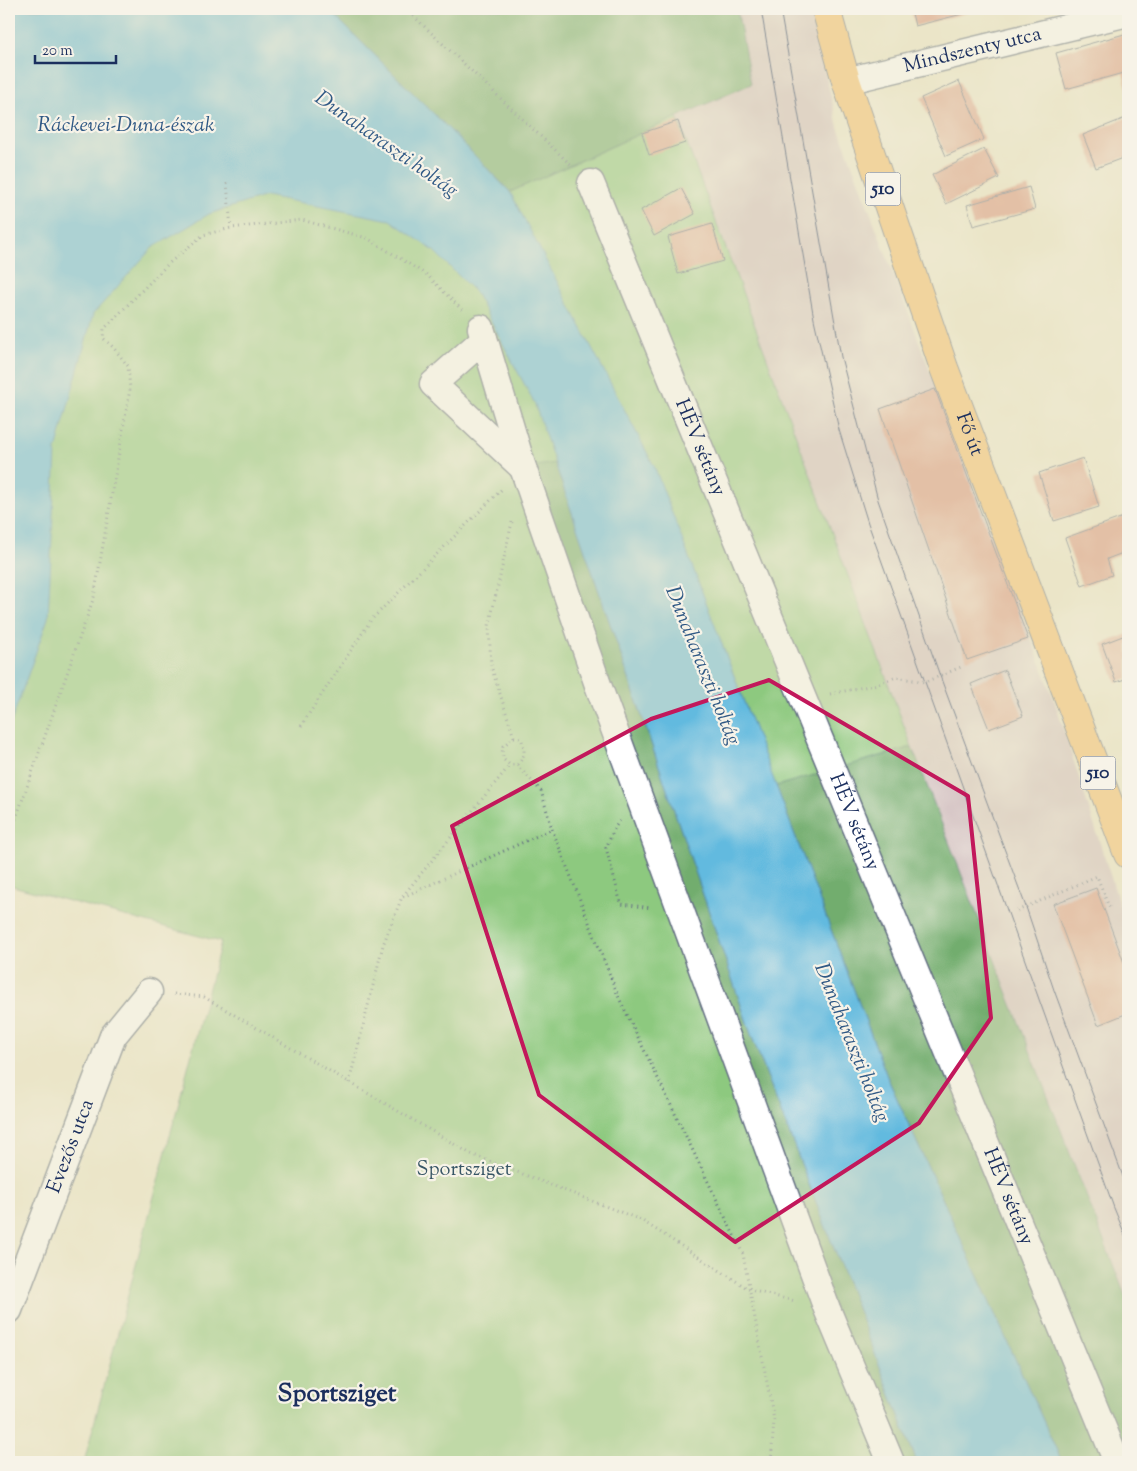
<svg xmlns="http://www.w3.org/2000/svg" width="1137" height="1471" font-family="'Sorts Mill Goudy',serif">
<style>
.industrial{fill:#d2bfc1}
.green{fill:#8dc97f;stroke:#547c6e}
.forest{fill:#72ad6e;stroke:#466e66}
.water{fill:#62badf;stroke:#3e749e}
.building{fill:#da937b}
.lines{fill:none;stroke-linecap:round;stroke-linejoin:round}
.street-casing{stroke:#646f83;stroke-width:29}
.primary-casing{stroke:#646f83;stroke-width:30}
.path{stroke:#646f83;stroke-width:3;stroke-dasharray:1 4;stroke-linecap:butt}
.street{stroke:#fff;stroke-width:26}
.primary{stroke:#f8bf6c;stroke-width:28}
.tram{stroke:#1b2f5e;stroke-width:1}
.marked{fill:none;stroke:#c2185b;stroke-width:4;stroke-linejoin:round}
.labels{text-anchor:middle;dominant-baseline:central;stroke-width:4.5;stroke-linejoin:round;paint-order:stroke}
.shield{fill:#f7f3e8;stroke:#5d6a87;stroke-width:1}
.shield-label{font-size:19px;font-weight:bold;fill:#1b2f5e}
.street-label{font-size:20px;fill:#1b2f5e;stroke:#f7f3e8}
.park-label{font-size:20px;fill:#385666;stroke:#f7f3e8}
.water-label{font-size:21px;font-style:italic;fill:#305985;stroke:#f7f3e8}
.district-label{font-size:25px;font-weight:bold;fill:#1b2f5e;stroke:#f7f3e8}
</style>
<rect width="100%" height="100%" fill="#f7f3e8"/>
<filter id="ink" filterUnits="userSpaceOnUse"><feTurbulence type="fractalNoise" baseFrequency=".02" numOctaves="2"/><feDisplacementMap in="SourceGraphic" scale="10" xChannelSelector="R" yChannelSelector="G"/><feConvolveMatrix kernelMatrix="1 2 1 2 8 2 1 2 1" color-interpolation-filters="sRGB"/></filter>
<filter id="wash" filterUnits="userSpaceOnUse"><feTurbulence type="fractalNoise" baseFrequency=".0096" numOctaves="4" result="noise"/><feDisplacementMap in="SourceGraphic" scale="20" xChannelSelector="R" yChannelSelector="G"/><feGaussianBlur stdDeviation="1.12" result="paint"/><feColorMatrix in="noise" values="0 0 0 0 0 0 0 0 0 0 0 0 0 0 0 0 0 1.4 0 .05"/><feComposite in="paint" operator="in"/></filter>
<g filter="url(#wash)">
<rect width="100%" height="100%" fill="#ebe5c8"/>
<path class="industrial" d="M737 9H811L838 127 1055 702 1128 931V1303L912 747 677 117 751 84Z"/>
<path class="green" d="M9 9H328L441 121 510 192 677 117 912 747 776 787 1062 1462H917L752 1037 889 1462H84L221 942 9 885Z"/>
<path class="forest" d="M328 9H737L751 84 510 192 441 121Z
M555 463 752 1037 917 1462H891L523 468Z
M912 747 1128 1303V1462H1062L888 1079 776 786Z"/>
<path class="water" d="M9 9H328L441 121 510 192 654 466 888 1079 1062 1462H917L752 1037 534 402 475 292 434 251 390 220 266 196 209 214 152 248 93 314 56 450 48 618 9 728Z"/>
<g id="blocks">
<path class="building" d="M911 9H982L915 26Z
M1128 33V91L1123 73 1066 89 1056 53Z
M959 81 984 139 946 156 921 98Z
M1128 117V156L1096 168 1083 135Z
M678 121 685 143 649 155 642 133Z
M984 149 999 178 946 204 932 175Z
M1029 187 1035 209 973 226 967 205Z
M681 188 695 214 654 236 641 210Z
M712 224 723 261 678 274 668 237Z
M935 389 1028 639 967 660 880 409Z
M1083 458 1099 507 1054 521 1039 473Z
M1126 516 1128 523V551L1107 559 1112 575 1082 586 1065 538Z
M1128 634V678L1116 682 1102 644Z
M1005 670 1023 716 989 729 971 684Z
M1096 888 1128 973V1013L1098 1025 1053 904Z"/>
</g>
</g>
<g filter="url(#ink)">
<use href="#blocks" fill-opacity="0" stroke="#646f83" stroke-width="1"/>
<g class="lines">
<defs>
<g id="street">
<path id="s1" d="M846 81 1128 13"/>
<path id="s2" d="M591 183 1117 1462"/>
<path d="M481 328 523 468 598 685 827 1309 891 1462"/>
<path d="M484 339 433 384 523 468"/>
<path id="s3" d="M9 1310 113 1036 149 992"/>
</g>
<g id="primary">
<path id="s4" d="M826 9 846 81 944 368 1128 854"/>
</g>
</defs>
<use href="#street" class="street-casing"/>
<use href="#primary" class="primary-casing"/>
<path class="path" d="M406 9 571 165
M227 183 231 228
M512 522 489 626 491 666 514 737
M830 694 878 684 896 677 925 682 961 667
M301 726 371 620 502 489
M514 737 521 738C525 749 526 756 517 765H510L504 760 502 753 503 746Z
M517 765 541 791 552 829 619 998 743 1254 774 1420 771 1462
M620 821 615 827 606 848 621 904 652 908
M9 838 94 597 130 389 128 366 113 347 103 338 104 329 167 265 203 235 231 228 302 220 367 238 427 275 463 311
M403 897 552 829
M1017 911 1097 876 1110 910
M174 994 204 997 471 1154 641 1220 750 1290 795 1301
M349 1083 383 945 402 897 510 765"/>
<use href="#street" class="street"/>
<use href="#primary" class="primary"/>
<path class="tram" d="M761 9 814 319 839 430 868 523 925 682 1114 1208 1128 1242
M780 9 841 357 878 500 940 676 1026 907 1054 990 1128 1190"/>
</g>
</g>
<path d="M0 0H1137V1471H0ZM769 680 968 796 991 1018 919 1123 735 1242 539 1095 452 826 651 719Z" fill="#ebe5c8" fill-opacity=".55" fill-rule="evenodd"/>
<path class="marked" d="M769 680 968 796 991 1018 919 1123 735 1242 539 1095 452 826 651 719Z"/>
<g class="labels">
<g class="shield">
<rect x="865.5" y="172.5" width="35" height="33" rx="4"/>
<rect x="1080.5" y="756.5" width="35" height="33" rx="4"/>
</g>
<g class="shield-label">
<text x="883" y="189">510</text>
<text x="1098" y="773">510</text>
</g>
<g class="street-label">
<text stroke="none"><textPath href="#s1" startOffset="130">Mindszenty utca</textPath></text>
<text stroke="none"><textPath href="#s4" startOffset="449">Fő út</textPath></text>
<text stroke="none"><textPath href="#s2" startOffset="286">HÉV sétány</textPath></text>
<text stroke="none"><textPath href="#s2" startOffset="691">HÉV sétány</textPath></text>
<text stroke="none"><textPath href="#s3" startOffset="175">Evezős utca</textPath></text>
<text stroke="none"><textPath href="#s2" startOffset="1096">HÉV sétány</textPath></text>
</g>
<g class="park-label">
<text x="464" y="1170">Sportsziget</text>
</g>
<g class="water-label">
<text x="126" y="126">Ráckevei-Duna-észak</text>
<text transform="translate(386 145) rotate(35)">Dunaharaszti holtág</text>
<text transform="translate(702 666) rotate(68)">Dunaharaszti holtág</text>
<text transform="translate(851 1043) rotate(68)">Dunaharaszti holtág</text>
</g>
<g class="district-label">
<text x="337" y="1395">Sportsziget</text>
</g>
</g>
<rect width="1137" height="1471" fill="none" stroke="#f7f3e8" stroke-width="30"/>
<path d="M35 55v8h81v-8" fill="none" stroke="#1b2f5e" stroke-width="2.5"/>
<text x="42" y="55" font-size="15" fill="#1b2f5e" stroke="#f7f3e8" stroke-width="4" paint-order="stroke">20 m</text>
</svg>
